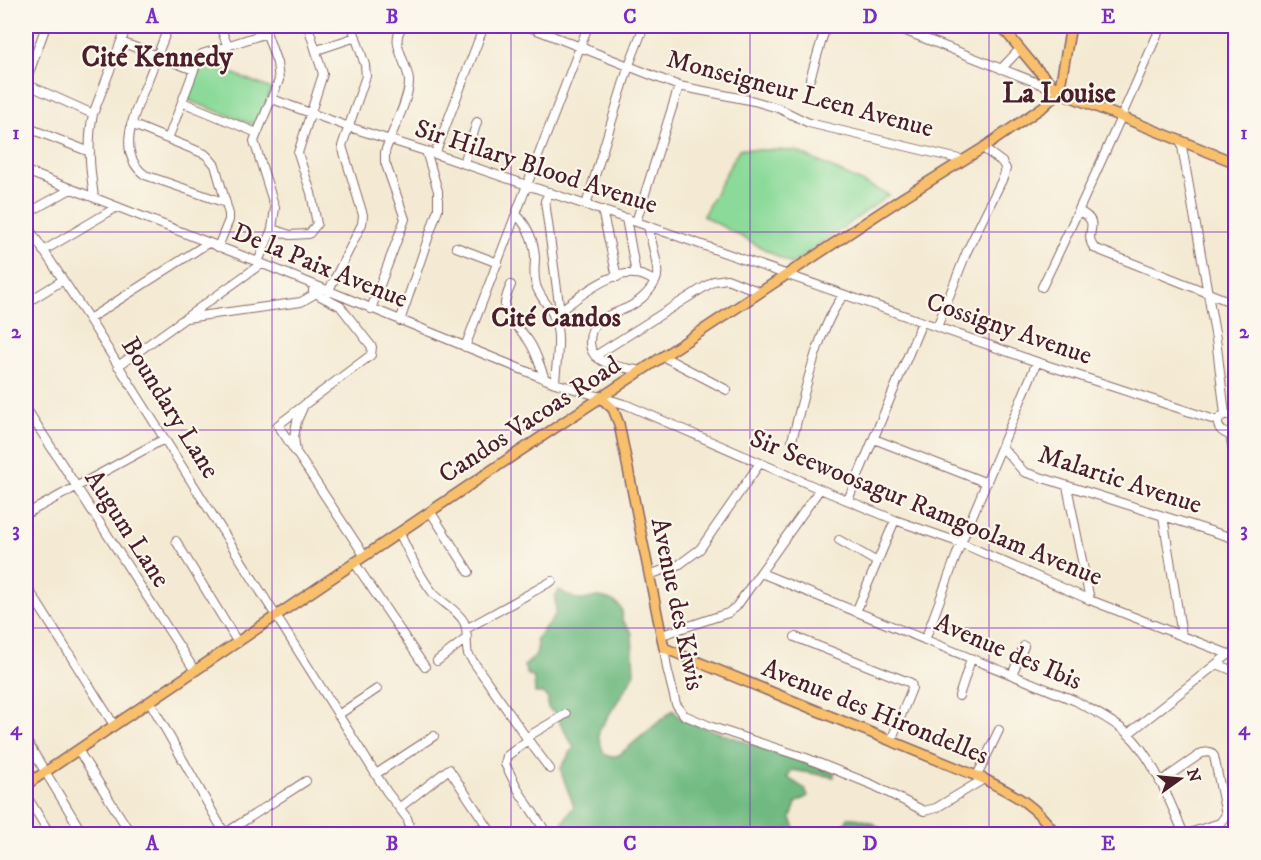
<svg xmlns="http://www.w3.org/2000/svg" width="1261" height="860" font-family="'IM FELL DW Pica',serif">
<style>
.green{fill:#8bda99;stroke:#6a7c62;stroke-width:1.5}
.forest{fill:#70ba81;stroke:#5d6c56;stroke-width:1.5}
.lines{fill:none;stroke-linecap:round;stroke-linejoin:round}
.minor-casing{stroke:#866666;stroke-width:10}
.major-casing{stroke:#866666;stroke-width:12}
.minor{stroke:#fff;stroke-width:8}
.major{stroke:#f8bf6c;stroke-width:9}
.grid{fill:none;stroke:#7b2cbf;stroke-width:1.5;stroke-opacity:0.55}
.labels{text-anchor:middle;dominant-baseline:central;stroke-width:4.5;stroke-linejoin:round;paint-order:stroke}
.street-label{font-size:26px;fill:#4a1f2b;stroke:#fbf7ec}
.neighbourhood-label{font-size:27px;font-weight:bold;fill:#4a1f2b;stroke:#fbf7ec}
.quarter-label{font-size:28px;font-weight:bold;fill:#4a1f2b;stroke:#fbf7ec}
.neatline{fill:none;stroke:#7b2cbf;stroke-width:2}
.grid-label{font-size:20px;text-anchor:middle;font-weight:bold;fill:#7b2cbf}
</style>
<rect width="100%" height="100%" fill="#fbf7ec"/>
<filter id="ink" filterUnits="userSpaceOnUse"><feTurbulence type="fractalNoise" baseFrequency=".0167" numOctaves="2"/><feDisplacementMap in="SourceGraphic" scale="12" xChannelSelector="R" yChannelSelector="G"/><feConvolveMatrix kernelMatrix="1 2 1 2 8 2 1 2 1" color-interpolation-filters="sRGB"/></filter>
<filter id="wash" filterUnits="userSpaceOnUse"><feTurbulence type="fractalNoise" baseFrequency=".008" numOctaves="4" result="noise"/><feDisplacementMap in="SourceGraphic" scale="24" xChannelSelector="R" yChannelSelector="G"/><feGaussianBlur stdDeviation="1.35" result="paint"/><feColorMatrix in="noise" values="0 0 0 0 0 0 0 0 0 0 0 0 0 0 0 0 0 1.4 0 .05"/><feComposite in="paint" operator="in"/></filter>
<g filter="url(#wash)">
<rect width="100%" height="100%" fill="#f4ead3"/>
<path class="green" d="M200 60 271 89 257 126 190 101 188 95Z
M739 149 796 151 889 195 792 264 703 216Z"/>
<path class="forest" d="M559 590C566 594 573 599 580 600 587 600 593 597 599 597 613 599 625 605 622 620L632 633 634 675 600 729 598 736 604 754 611 757 619 755 673 710 681 719 834 773V777L792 770 787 777 805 789 808 796 796 803 791 818 797 834H563L562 823 574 806 562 775 561 768 574 747 554 713 548 708V699L543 693H535L534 678 527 674 524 666C535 657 540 653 536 639L556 614 555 597Z
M848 818C865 817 876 825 889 834H837Z"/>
</g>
<g filter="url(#ink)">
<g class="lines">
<defs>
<path id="minor" d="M111 26 125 31
M169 26C161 44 155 63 147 82 136 110 114 152 145 175L226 203
M220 26 228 47
M527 26 679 86 754 101 778 108 809 123 963 160
M893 26 1058 91
M121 42 194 70
M317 50 356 37
M1001 69 1020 49
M810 79 826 26
M26 81 46 26
M26 84 93 114
M272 99 349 127 435 154 648 226 1037 362 1218 421
M182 102 257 133
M131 124 168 139
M26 127 90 152
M1181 141 1216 339 1225 414
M435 154 484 26
M464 163 477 122
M26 171 258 262 555 383 627 405 820 489 895 520 961 543 1090 600 1236 657
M550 192 545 201 560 311 554 317
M94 197C90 169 87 142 93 114L127 26
M586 205 629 65 644 26
M602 210 617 277
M1079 211C1104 224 1082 231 1094 248L1236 304
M26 214 71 189
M517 215C528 227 534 240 535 257 535 266 533 275 536 285 539 297 550 306 554 317 562 337 556 362 555 383
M626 218 636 274
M636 222 679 86
M26 224 89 319 387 792 407 818 412 834
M272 229 290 235 309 234 317 224 311 193 298 153 323 74 308 26
M218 247 229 220V214L215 165 209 158 205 154 168 139 194 70 202 54 267 33
M456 247 498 263
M43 251 117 207
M258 262 272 229 275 208 254 141 279 80 277 63 264 26
M511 285C494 321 515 318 530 343 537 354 540 367 545 379
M314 287 320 296 340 306 372 347 371 355 304 405 297 421 294 437 296 452 364 555
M1042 287C1084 201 1123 114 1161 26
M328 292 362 224 363 215 342 146 366 76 365 65 352 26
M26 303 63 280
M371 309 405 219 385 162V152C391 133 409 100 409 82 409 64 387 40 404 26
M560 311C585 292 624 258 655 282
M186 318 301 302 313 295V286
M89 319 208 243
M400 321 438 209V191L426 151
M937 327 967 251 1003 178 1006 169 1002 162 983 148
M465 347 588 26
M595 356 714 281 727 279 760 292
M664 357 727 390
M118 366 261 264
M642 371C624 367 590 366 590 342 590 320 605 317 622 310 636 305 650 293 656 280 661 270 650 238 648 226
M26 408 195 671
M1236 418C1221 407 1209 426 1227 434L1236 430
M1230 434 1236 466
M874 439 987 483
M792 440C803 400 818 326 844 295
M1002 447 1024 472 1236 539
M295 451 278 425 303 406
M1067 486 1090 600
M848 500 922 322
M430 511 469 572
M26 514 164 439
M1163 516 1182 636
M399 532C409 553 419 575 433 593 442 603 457 609 464 622 469 632 465 643 468 654L528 740 507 756 505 764 520 793 546 832
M839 540 877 562
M176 541 238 643
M354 562 425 667
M761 573 1076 701C1093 711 1112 720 1127 733 1153 756 1170 803 1184 834
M649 575 680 564 700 549 760 463
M26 585 114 725
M26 610 37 603
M856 612 895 520
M466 629 552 581
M662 635 728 613 736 607 820 489
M795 637 911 683 912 688 891 741
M925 640 961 543 1037 362
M664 648 667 668 676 704 684 715 712 727 806 758 873 785 924 811 936 808 984 779
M437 661 467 638
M1217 664 1236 672
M1012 675 1024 646
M959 696 971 659
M150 702 225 834
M338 715 377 689
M1128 734 1229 654
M527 737 566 714
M26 740 83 834
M528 740 550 769
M78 750 131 834
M376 774 434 736
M977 776 999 730
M1160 782 1202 753 1210 752 1214 756 1226 815 1220 823 1186 834
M26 795 50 834
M399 808 449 769 491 832
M224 834 306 781
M468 834 479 829 491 833"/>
<path id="major" d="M1001 26 1035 67 1059 92 1236 163
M1059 92 1071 26
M600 397 613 409 619 424 664 648 984 779C1017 796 1034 804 1056 834
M26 785 511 457 904 197 983 148 1044 106 1059 92"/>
</defs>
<use href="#minor" class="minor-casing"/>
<use href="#major" class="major-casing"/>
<use href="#minor" class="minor"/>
<use href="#major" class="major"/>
</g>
</g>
<path class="grid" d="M272 26V834M511 26V834M750 26V834M989 26V834M26 232H1236M26 430H1236M26 628H1236"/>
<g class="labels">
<g class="street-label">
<text transform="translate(800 94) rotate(15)">Monseigneur Leen Avenue</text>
<text transform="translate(536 167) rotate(18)">Sir Hilary Blood Avenue</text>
<text transform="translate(320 266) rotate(22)">De la Paix Avenue</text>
<text transform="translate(1009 329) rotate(19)">Cossigny Avenue</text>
<text transform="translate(170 408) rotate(58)">Boundary Lane</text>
<text transform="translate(530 420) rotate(-33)">Candos Vacoas Road</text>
<text transform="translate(1120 480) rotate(18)">Malartic Avenue</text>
<text transform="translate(926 508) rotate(22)">Sir Seewoosagur Ramgoolam Avenue</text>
<text transform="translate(127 529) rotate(57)">Augum Lane</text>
<text transform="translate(677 604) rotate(78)">Avenue des Kiwis</text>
<text transform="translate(1008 652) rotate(23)">Avenue des Ibis</text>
<text transform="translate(875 712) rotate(22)">Avenue des Hirondelles</text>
</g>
<g class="neighbourhood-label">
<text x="556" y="318">Cité Candos</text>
</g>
<g class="quarter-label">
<text x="157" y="57">Cité Kennedy</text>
<text x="1059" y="93">La Louise</text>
</g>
</g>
<rect width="1261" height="860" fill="none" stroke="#fbf7ec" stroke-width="66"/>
<g transform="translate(1180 779) rotate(75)" stroke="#fbf7ec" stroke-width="4.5" paint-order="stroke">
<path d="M0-4.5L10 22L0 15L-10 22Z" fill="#4a1f2b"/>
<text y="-9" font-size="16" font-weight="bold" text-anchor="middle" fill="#4a1f2b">N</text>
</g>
<rect x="33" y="33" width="1195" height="794" class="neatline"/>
<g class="grid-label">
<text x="152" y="23">A</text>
<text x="392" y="23">B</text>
<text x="630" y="23">C</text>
<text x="870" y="23">D</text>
<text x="1108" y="23">E</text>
<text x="16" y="139">1</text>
<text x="1244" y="139">1</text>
<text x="16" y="338">2</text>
<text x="1244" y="338">2</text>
<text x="16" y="536">3</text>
<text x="1244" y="536">3</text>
<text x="16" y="735">4</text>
<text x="1244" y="735">4</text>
<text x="152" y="850">A</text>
<text x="392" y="850">B</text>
<text x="630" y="850">C</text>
<text x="870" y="850">D</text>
<text x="1108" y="850">E</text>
</g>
</svg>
